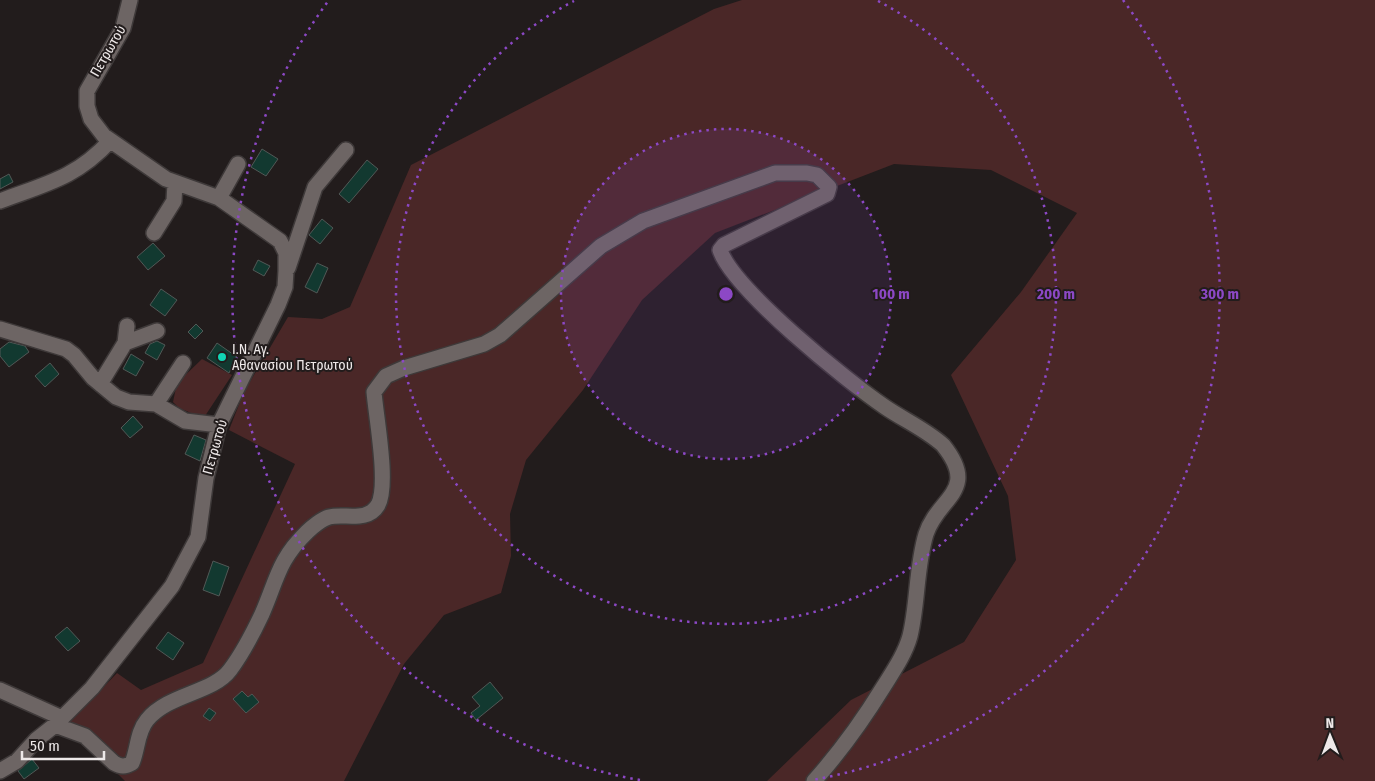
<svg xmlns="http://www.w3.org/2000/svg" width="1375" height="781" font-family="'Fira Sans Condensed',sans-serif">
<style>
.green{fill:#4a2727}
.building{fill:#123930;stroke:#515856}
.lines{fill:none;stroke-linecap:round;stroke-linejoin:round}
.minor-casing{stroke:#3e3939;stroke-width:18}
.minor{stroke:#6d6564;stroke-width:15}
.ring{fill:none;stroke:#8c48c5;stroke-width:2.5;stroke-dasharray:2.5 5}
.poi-dot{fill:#11d5b4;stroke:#221c1c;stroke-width:2}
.labels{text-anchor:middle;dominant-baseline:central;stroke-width:4;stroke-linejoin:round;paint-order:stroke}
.street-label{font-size:14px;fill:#eee9e9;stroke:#221c1c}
.poi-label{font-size:14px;fill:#eee9e9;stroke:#221c1c;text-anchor:start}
.centre{fill:#8c48c5;stroke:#221c1c;stroke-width:2.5}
.ring-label{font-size:15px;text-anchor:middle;font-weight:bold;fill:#8c48c5;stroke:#221c1c;stroke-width:4;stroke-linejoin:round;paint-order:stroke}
</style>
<rect width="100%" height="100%" fill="#221c1c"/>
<path class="green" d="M742 0H1375V781H767L851 700 964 642 1016 560 1008 496 951 375 1021 292 1077 213 991 170 894 164 715 233 642 300 583 390 526 460 510 514 511 556 501 593 444 615 404 664 344 781H125L68 724 117 673 141 690 203 663 295 464 229 430 244 392 288 317 322 319 350 307 411 165 714 9Z
M202 359 232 375 205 416 201 417 179 408 173 402 177 383Z"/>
<path class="building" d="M262 149 278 159 266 176 251 167Z
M367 160 378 169 349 203 339 194Z
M9 174 13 182 0 189V179Z
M322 219 333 228 320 244 309 235Z
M153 243 165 256 148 270 137 257Z
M258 260 270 266 264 276 253 270Z
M317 263 328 268 317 293 305 287Z
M161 289 177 300 165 316 150 305Z
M196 324 203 331 195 339 188 332Z
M157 341 165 345 157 360 145 353 150 344Z
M9 342 25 346 29 352 9 367 0 356V349Z
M217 343 237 357 229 373 207 358Z
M131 354 144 362 136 376 123 369Z
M50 363 59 374 45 387 35 376Z
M133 416 143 427 130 438 121 428Z
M194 435 206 440 200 461 185 454Z
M213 561 229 567 219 596 203 590Z
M67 627 80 641 68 651 55 637Z
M168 632 184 643 173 660 156 648Z
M490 682 503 698 476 720 471 713 480 706 472 697Z
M242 691 248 697 252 694 259 702 246 713 233 699Z
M209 708 216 713 210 721 203 716Z
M32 759 39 768 24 779 18 771Z"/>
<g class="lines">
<defs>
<path id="minor" d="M219 198 238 164
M0 201C45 184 76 178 110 141
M154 233 174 201 175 183
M288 268 315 187 346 150
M0 329 66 349 74 355 93 378 116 397 129 402 156 404 185 421 219 425
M125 343 127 326
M100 384 125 343 157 331
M156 404 183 363
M0 690 62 718
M55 725 85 736 114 763C121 767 125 767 132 763 138 749 137 732 147 720 168 694 213 693 230 670 243 653 253 633 262 614 277 580 278 560 307 532 312 527 322 519 329 517 345 513 367 523 378 505 389 485 376 417 374 392L386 376 404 368 484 344 500 335 601 246 643 221 775 173H807L817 175 829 187 827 194 724 245 720 250C733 289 848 382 885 407 904 420 925 429 943 445 980 491 938 497 926 534 916 567 918 603 910 636 905 654 894 670 884 686 863 720 841 751 814 781
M0 771 17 761 36 740 55 725 92 688 172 586 198 537 206 478 219 425 278 305 285 287 286 271V253L280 241 219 198 166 179 104 136 91 119 87 106V91L123 28 130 0"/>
</defs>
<use href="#minor" class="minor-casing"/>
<use href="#minor" class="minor"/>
</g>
<circle cx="726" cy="294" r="165" fill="#8c48c5" fill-opacity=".12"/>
<g class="ring">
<circle cx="726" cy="294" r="165"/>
<path d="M878 1A330 330 0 1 1 574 1"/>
<path d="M640 780A494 494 0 0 1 329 0M1123 0A494 494 0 0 1 812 780"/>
</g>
<circle class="poi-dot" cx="222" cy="357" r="5"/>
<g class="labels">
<g class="street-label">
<text transform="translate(108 51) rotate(-60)">Πετρωτού</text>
<text transform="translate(215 447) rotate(-74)">Πετρωτού</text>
</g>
<g class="poi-label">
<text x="232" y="349">Ι.Ν. Αγ.<tspan x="232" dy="16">Αθανασίου Πετρωτού</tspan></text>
</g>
</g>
<circle cx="726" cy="294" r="8" class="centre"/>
<g class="ring-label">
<text x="891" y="299">100 m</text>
<text x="1056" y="299">200 m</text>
<text x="1220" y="299">300 m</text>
</g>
<g transform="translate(1330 736) rotate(359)" stroke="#221c1c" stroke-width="4" paint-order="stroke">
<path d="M0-4L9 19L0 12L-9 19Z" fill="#eee9e9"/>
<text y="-8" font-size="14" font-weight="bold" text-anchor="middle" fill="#eee9e9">N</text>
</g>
<path d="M22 751v8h82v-8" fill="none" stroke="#eee9e9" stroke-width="2.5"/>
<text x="30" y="751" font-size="15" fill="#eee9e9" stroke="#221c1c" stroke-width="4" paint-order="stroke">50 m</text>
</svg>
